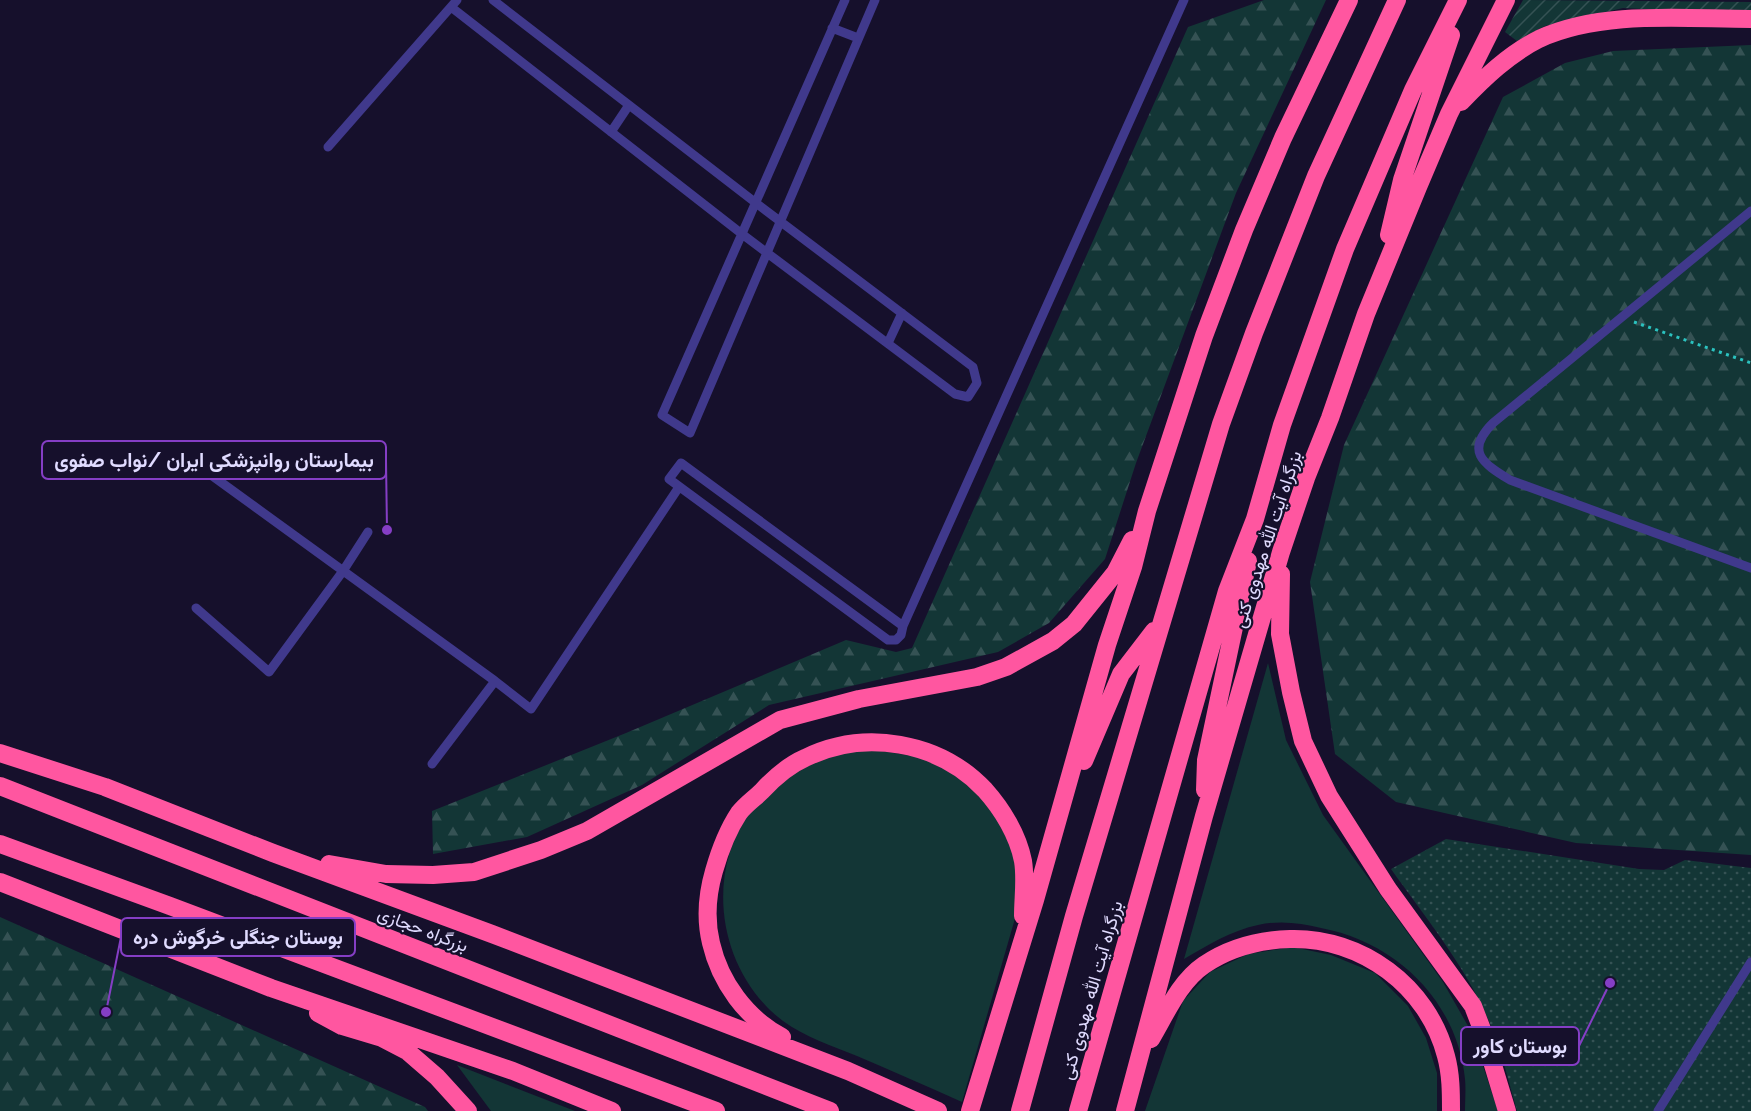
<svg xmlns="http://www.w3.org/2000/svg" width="1751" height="1111" font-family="Raleway,Vazirmatn,sans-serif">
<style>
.grass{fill:#133636}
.forest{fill:url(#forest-firs)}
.park{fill:url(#park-dots)}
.garden{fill:url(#garden-furrows)}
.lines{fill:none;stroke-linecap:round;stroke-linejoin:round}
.path{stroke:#2bc2bf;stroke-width:3;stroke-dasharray:3 4.5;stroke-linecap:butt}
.lane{stroke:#40398c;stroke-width:9}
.highway{stroke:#ff56a0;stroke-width:18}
.labels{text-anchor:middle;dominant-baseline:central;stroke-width:4.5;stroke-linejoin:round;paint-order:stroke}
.street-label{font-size:18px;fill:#e0dbff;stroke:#16102c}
.leader{fill:none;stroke:#853ec5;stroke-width:2}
.callout-dot{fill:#853ec5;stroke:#16102c;stroke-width:2}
.callout{fill:#16102c;stroke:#853ec5;stroke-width:2}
.callout-label{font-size:20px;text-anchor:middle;font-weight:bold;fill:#e0dbff}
</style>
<defs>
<pattern id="forest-firs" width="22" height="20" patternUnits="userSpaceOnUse" patternTransform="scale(1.5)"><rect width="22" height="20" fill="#133636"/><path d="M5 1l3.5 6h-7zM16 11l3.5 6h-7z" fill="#355254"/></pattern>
<pattern id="park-dots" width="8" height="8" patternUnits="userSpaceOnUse" patternTransform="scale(1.5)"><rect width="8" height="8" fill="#133636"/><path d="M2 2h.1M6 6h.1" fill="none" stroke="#355254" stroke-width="1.8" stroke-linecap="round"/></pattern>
<pattern id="garden-furrows" width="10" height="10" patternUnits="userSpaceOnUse" patternTransform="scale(1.5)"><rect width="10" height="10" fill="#133636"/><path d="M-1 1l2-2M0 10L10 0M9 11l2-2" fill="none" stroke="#355254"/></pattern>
</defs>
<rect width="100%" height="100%" fill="#16102c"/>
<path class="grass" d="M1268 663 1286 740 1323 815 1443 982 1472 1033 1498 1111H1465C1465 1101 1466 1089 1465 1079 1457 1001 1396 942 1321 928 1300 923 1280 920 1258 925 1230 931 1208 945 1184 959Z
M857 747 931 759 982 794 1015 847 1017 907 1014 922 962 1102C927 1086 892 1071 857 1056 832 1046 805 1037 783 1021 720 973 703 877 750 812 756 804 765 797 773 790 779 784 786 776 793 771 806 763 841 753 857 747Z
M1293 947 1331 955 1375 973 1408 1006 1426 1038 1437 1073V1111H1145L1183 1001 1210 972 1248 954Z
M457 1065 575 1111H491Z"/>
<path class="forest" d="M1264 0H1326L1236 193 1136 463 1105 559 1049 623 998 652 769 705 642 785 527 837 433 854 432 811 626 733 846 640 896 652 912 648 1188 27Z
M1751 45V855L1576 843 1396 802 1335 754 1310 582 1344 445 1503 97 1565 63 1613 51Z
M0 917 425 1107 428 1111H0Z"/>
<path class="park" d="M1446 839 1639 869 1664 870 1685 860 1751 868V1111H1517C1508 1080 1501 1048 1488 1019 1464 964 1425 917 1391 869Z"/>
<path class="garden" d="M1523 0 1751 2V13L1740 14 1623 8 1545 26 1517 41 1505 32Z"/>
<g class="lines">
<path class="path" d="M1634 322 1751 363"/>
<path class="lane" d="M845 0 662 415 690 433 875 0
M451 7 742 234 955 394 968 397 977 383 973 367 756 203 493 0
M832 28 858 38
M611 132 629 105
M328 147 457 0
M1751 211 1493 423C1465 451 1482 463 1510 480L1751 568
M888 343 902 313
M189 459 495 681 531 709 679 487
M196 608 269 672 343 571 368 532
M903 626 681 463 669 479 888 640H896L901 635 903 626 1184 0
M432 764 495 681
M1658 1111 1751 962"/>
<path class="highway" d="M1461 102C1484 78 1509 54 1539 39 1602 10 1683 19 1751 19
M1389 235 1402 180 1451 35
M1281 574 1280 634 1291 692 1303 741 1329 796 1388 889 1473 1006 1483 1032 1507 1111
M0 753 105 787 273 853 492 934 848 1071 938 1111
M1084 761 1121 674 1154 631
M0 786 830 1111
M1205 790 1206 760 1248 561
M0 844 170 906 716 1111
M329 864 386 874 433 875 474 872 541 850 587 831 780 720 859 699 977 677 1006 667 1053 641 1074 624 1115 573 1132 540
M0 882 271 988 513 1071 612 1111
M318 1013 342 1026 382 1038 407 1051 437 1077 468 1111
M782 1037C746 1018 720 982 711 943 705 918 707 895 714 871 720 850 727 831 739 813 745 805 755 798 762 791 774 778 789 765 805 758 864 729 939 741 985 790 1002 809 1018 835 1023 861 1026 879 1023 898 1023 916
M1151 1039C1166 1014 1179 982 1204 965 1229 948 1259 940 1290 939 1361 937 1428 986 1446 1056 1451 1074 1451 1093 1451 1111
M970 1111 1035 900 1107 645 1133 567 1147 511 1204 336 1244 230 1283 138 1349 0
M1020 1111 1074 916 1221 424 1254 333 1316 176 1397 0
M1078 1111 1227 591 1255 519 1282 425 1345 249 1413 90 1458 0
M1125 1111 1204 816 1281 552 1306 478 1330 418 1366 314 1418 187 1449 114 1506 0"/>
</g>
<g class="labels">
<g class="street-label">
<text transform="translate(1267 539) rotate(-72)">بزرگراه آیت الله مهدوی کنی</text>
<text transform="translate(423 929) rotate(21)">بزرگراه حجازی</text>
<text transform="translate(1091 990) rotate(-74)">بزرگراه آیت الله مهدوی کنی</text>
</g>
</g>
<path class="leader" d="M387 530L386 460M106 1012L121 937M1610 983L1579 1046"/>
<g class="callout-dot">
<circle cx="387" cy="530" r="6"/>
<circle cx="106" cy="1012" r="6"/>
<circle cx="1610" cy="983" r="6"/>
</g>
<g class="callout">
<rect x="42" y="441" width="344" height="38" rx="6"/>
<rect x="121" y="918" width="234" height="38" rx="6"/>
<rect x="1461" y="1027" width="118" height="38" rx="6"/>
</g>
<g class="callout-label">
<text x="214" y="467">بیمارستان روانپزشکی ایران /نواب صفوی</text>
<text x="238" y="944">بوستان جنگلی خرگوش دره</text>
<text x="1520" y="1053">بوستان کاور</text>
</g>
</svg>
